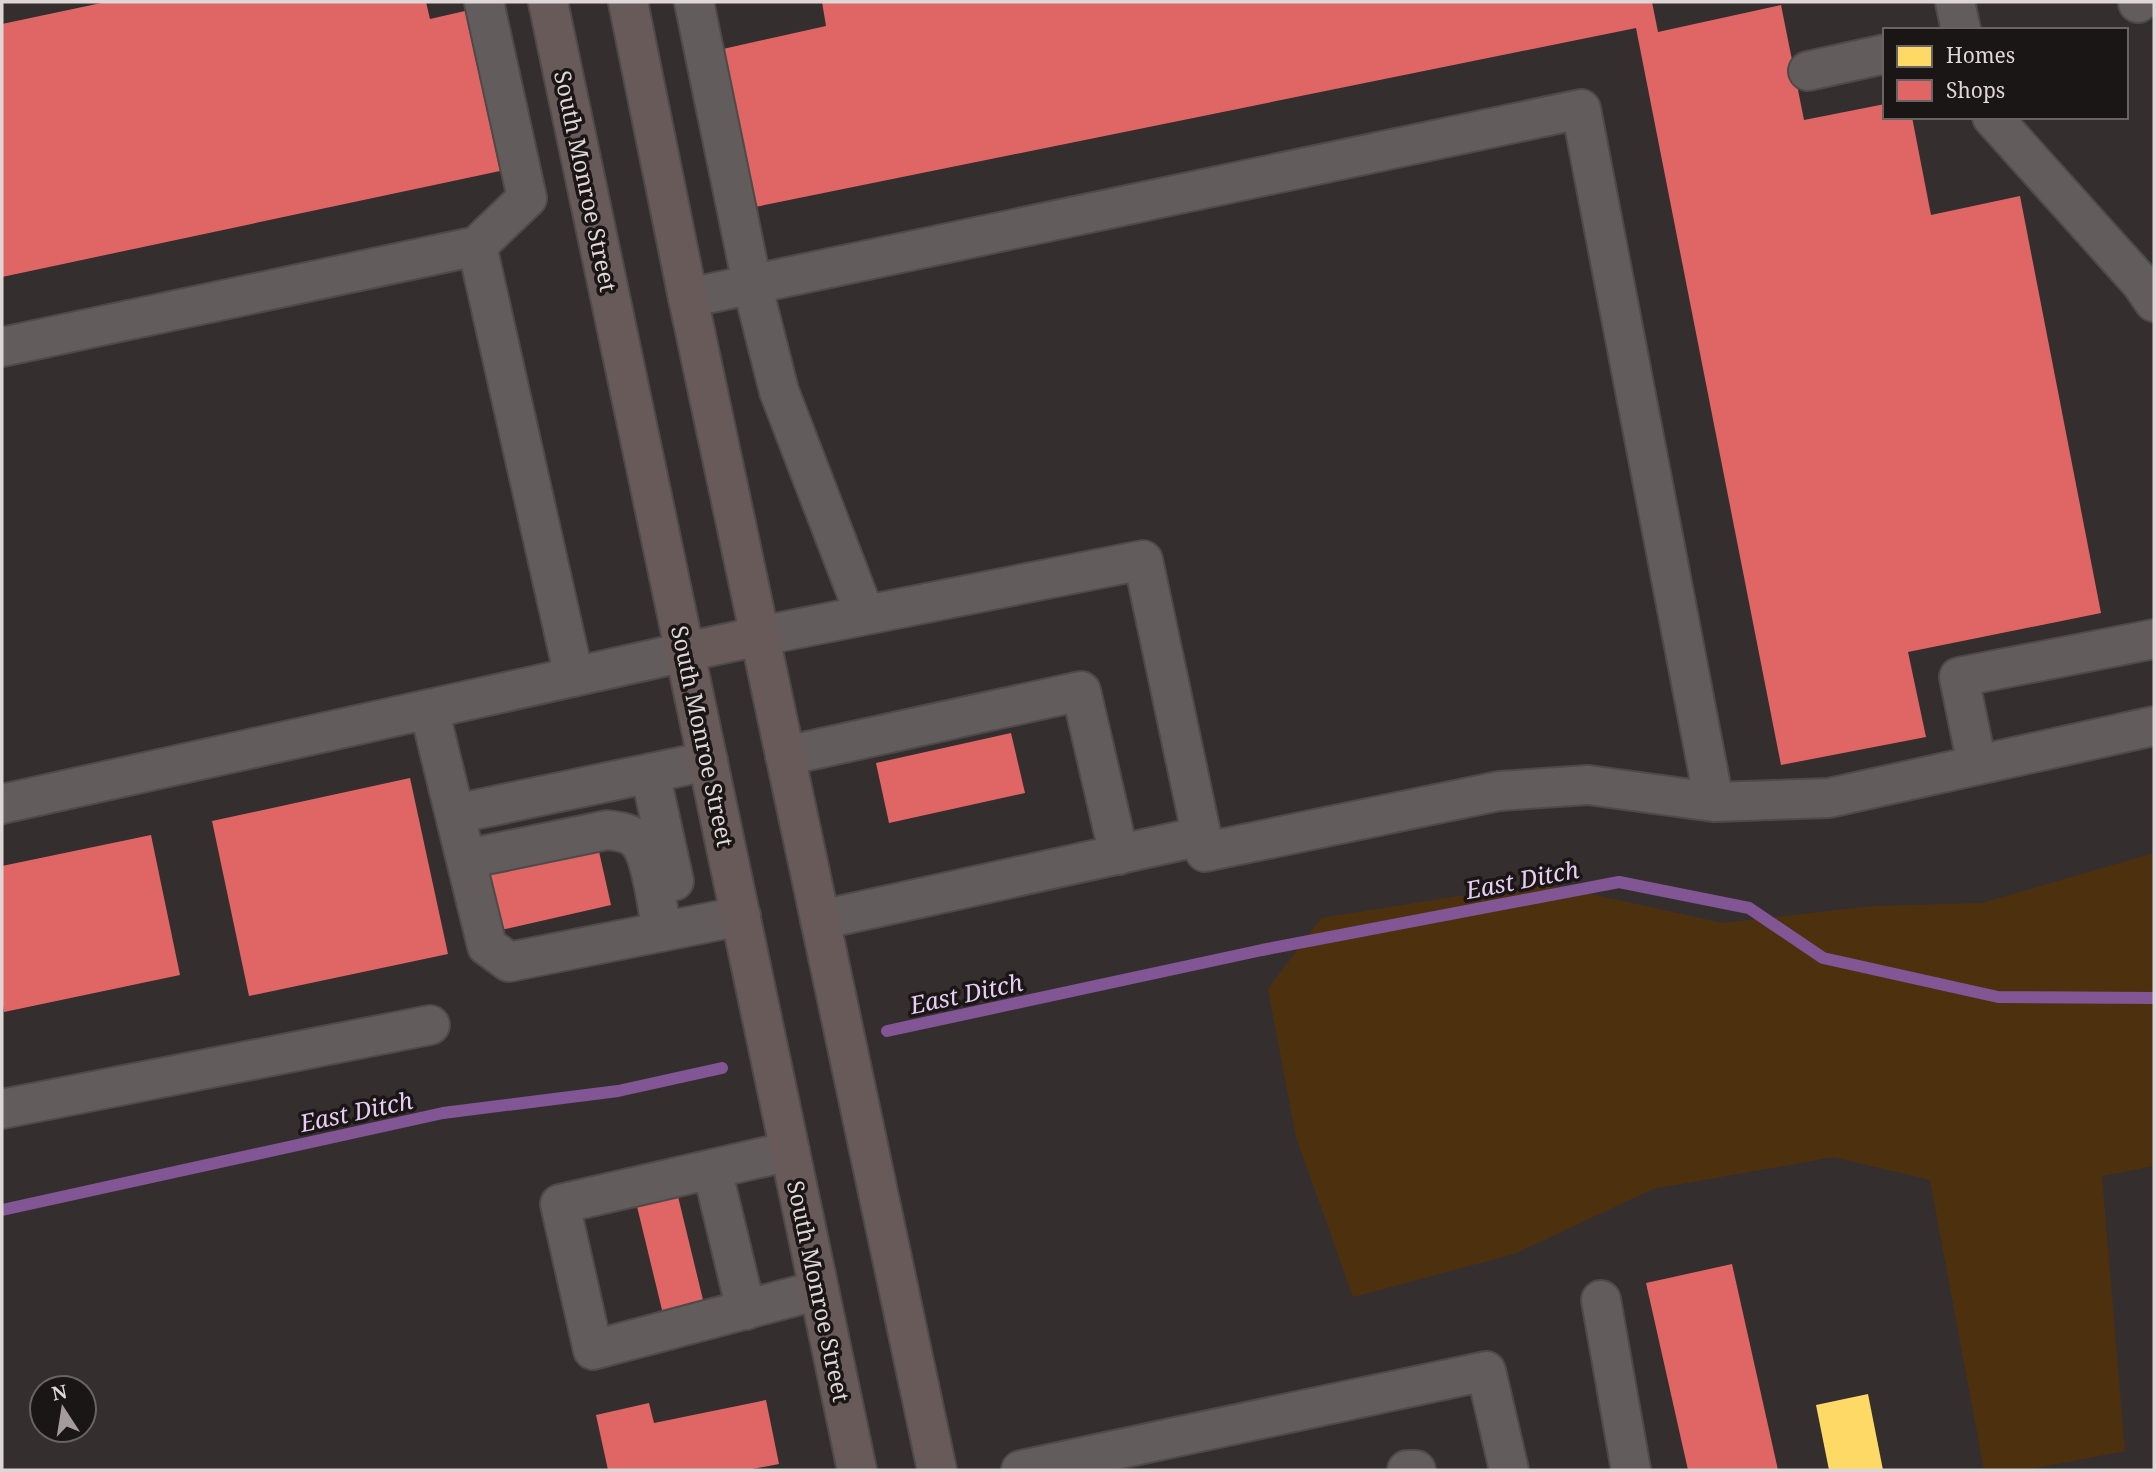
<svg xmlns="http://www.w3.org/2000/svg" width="2156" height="1472" font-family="'Noto Serif',serif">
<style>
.green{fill:#4d310f}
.homes{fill:#ffd966}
.shops{fill:#e06666}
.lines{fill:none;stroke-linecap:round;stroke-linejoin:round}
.stream{stroke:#825595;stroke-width:12}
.minor-casing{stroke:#4f4a4a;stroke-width:42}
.major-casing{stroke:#4f4a4a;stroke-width:42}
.minor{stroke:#625c5d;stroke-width:38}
.major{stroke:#675a58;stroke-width:38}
.labels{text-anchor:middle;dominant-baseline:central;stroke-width:7;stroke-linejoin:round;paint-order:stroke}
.street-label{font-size:23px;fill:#dfd7d7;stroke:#1b1616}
.water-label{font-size:24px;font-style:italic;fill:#e7cdf3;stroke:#1b1616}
</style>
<rect width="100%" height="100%" fill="#352e2f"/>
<path class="green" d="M2154 853V1166L2102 1176 2125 1451 2026 1470H1984L1930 1180 1834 1157 1653 1189 1514 1254 1353 1297 1296 1137 1268 989 1321 918 1540 883 1723 923 1873 906 1982 903Z"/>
<path class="homes" d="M1868 1394 1883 1470H1829L1816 1405Z"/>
<path class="shops" d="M106 2H426L430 19 465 11 500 171 2 277V24Z
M822 2H1652L1658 32 1781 5 1804 120 1885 104V117H1912L1931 215 2020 196 2101 613 1908 652 1926 737 1781 765 1636 28 755 207 723 49 826 26Z
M1011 733 1025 793 889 823 876 763Z
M410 778 448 954 249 996 212 821Z
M151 835 180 975 4 1012 2 999V866Z
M598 847 611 905 501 930 488 872Z
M675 1184 704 1304 663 1314 634 1194Z
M1732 1264 1778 1470H1688L1646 1283Z
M766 1400 779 1464 747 1470H608L596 1415 649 1403 654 1423Z"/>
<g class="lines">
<path class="stream" d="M887 1031 1262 950 1619 882 1749 908 1823 958 1998 997 2154 998
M2 1210 443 1113 618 1091 722 1068"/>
<defs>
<path id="minor" d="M694 2 752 284 779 391 865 615
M1955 2 1961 30
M2138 3V2
M1808 71 1885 54
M1992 117 2141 283 2154 302
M477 246 527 198 484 2
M688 298 1581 109 1714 802
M2 347 477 246 574 677
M760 636 1143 560 1205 852 1499 791 1588 785 1714 802 1829 798 2154 726
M429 709 487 946 509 962 741 916
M785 756 1081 691 1119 855
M1977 765 1959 677 2154 639
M650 773 674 881
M2 804 685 652
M455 814 708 761
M466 859 607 830C615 831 626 832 633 837 652 849 657 909 662 931
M820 920 1202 836
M2 1109 430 1025
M790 1151 560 1204 593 1350 819 1290
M712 1169 746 1310
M1601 1300 1631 1470
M1021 1470 1486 1371 1509 1470
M1407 1470H1416"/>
<path id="major" d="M548 2 857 1470
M628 2 688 298 937 1470
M685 652 760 636"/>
</defs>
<use href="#minor" class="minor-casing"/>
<use href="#major" class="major-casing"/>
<use href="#minor" class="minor"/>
<use href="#major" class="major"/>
</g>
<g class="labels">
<g class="street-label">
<text transform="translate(586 181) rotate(78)">South Monroe Street</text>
<text transform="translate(703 736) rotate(78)">South Monroe Street</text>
<text transform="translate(819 1291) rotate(78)">South Monroe Street</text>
</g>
<g class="water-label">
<text transform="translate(1522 879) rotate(-11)">East Ditch</text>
<text transform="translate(966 993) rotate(-12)">East Ditch</text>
<text transform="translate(356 1111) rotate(-12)">East Ditch</text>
</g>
</g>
<rect width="2156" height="1472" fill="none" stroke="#dfd7d7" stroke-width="7"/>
<rect x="1883" y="28" width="245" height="91" fill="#1b1616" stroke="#696363" stroke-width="2"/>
<rect x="1897" y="46" width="35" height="21" fill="#ffd966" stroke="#696363" stroke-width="2"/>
<text x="1946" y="63" font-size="21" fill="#dfd7d7">Homes</text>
<rect x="1897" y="80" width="35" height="21" fill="#e06666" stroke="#696363" stroke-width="2"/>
<text x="1946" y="98" font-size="21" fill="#dfd7d7">Shops</text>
<g transform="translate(63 1409) rotate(348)"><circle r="33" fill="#1b1616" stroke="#696363" stroke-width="2"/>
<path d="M0-5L12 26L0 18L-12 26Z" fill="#a49c9c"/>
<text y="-10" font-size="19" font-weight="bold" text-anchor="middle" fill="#dfd7d7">N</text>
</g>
</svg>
